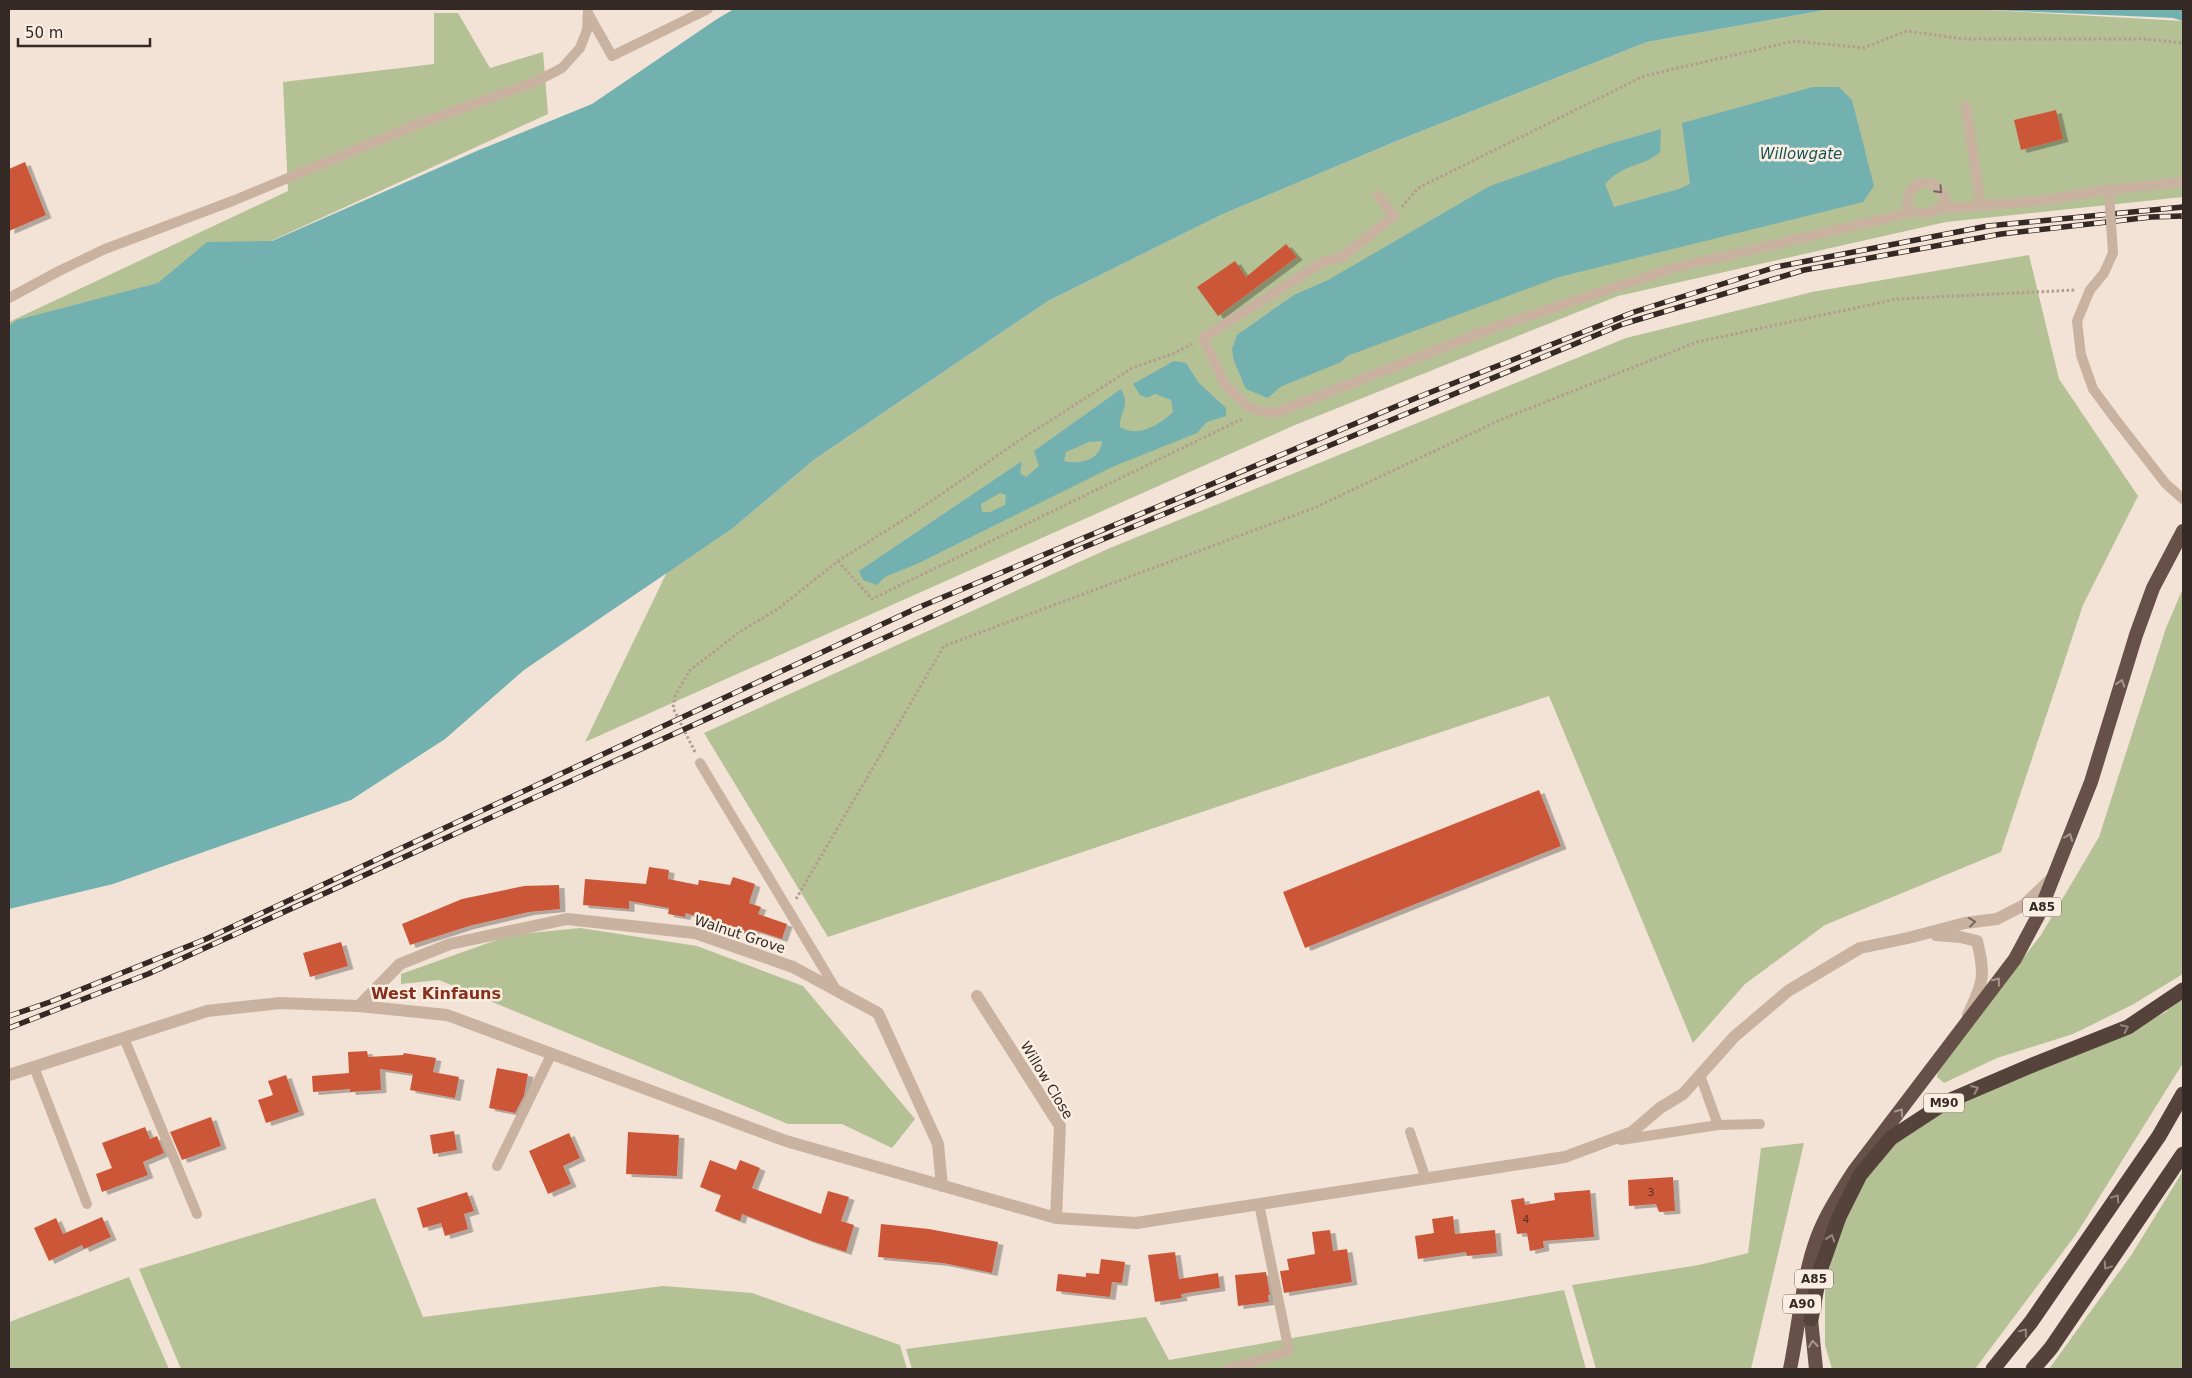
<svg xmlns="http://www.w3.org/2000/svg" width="2192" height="1378" font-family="'DejaVu Sans',sans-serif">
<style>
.green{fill:#b4c195}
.water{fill:#73b0b0;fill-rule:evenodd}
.building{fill:#cc5739;filter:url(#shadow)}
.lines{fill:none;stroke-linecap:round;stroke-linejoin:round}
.path{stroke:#b69c8c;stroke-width:3;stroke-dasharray:2.5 2.5;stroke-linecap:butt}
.service{stroke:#cab2a1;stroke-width:10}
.minor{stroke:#cab2a1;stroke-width:12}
.trunk{stroke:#665048;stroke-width:14}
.motorway{stroke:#55423b;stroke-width:15}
.rail-casing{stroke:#342924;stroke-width:5.5}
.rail{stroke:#faeee2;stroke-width:4;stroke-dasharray:11;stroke-linecap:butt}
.service-bridge{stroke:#cab2a1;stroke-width:10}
.oneway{stroke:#78675c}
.oneway2{stroke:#a9978d}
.oneway3{stroke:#97877e}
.labels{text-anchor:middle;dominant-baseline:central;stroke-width:5;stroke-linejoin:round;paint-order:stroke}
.number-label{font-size:11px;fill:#5a3429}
.shield{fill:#faeee2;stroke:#6f645d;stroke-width:1}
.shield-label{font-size:12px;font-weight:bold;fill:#342924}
.street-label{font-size:14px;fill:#342924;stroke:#faeee2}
.water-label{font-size:15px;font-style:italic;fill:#185557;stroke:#faeee2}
.quarter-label{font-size:16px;font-weight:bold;fill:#872f1a;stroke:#faeee2}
</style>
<defs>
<filter id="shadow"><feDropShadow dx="5.5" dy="3" stdDeviation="0" flood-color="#0004"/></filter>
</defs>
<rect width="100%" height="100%" fill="#f2e3d6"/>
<path class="green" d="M1831 9H1971L2183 21V197L1946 222 1618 296 1295 425 585 742 667 572 733 528 815 459 1048 301 1223 214 1399 140 1647 42Z
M434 13H458L490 68 543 52 548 114 271 241 9 374V322L288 191 283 82 434 64Z
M2029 255 2059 379 2138 496 2083 605 2001 852 1825 925 1745 984 1693 1043 1549 696 828 937 704 733 1110 548 1626 338 1812 292Z
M2183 588V974L2132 1005 2073 1034 1997 1058 1944 1083 1937 1077 1938 1068 2041 935 2099 837 2166 628Z
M580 928 697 946 803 986 915 1119 892 1148 842 1124H788L439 980 401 984V974L511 935Z
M2183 992V1063L2077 1233 1975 1369H1832L1825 1345V1286L1841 1219 1861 1182 1893 1142 1947 1105 2098 1044 2166 1012 2177 995Z
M1804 1143 1751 1369H1596L1572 1285 1699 1265 1748 1253 1761 1148Z
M2183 1171V1369H2049L2132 1254Z
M375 1198 423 1317 663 1286 752 1293 900 1345 907 1369H181L139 1269Z
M129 1277 169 1369H9V1322Z
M1564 1290 1586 1369H912L906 1349 1146 1317 1169 1360Z"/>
<path class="water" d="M734 9H1831L1647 42 1399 140 1223 214 1048 301 815 459 733 528 524 670 445 739 351 800 113 884 9 909V326L17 320 158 283 207 242 272 241 479 150 592 104 717 19Z
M1971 9H2183V21L2173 18Z
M1813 87H1839L1852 100 1874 186 1863 202 1559 277 1347 356 1341 362 1280 387 1268 398 1246 389 1234 361 1232 349 1237 335 1294 295 1328 280 1490 186 1606 145 1661 129 1660 152C1642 168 1625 162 1605 184L1614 207 1679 189 1690 184 1682 123Z
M1174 361 1186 363 1198 382 1226 408V416L1207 422 1197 433 1112 467 919 563 885 577 877 585 863 580 859 571 1022 461 1020 473 1026 477 1039 466 1034 451 1121 389C1131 407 1119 412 1120 427 1139 438 1159 425 1173 412L1171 400 1155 394 1147 398 1140 395 1133 384ZM1102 441C1101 460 1080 465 1064 461L1066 452 1089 442ZM1000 493 1006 495 1005 505 990 512H982L981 504Z"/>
<path class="building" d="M2056 110 2063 139 2021 150 2014 120Z
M25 162 46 215 9 231V169Z
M1286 244 1297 257 1218 316 1197 287 1235 261 1246 277Z
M1539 790 1561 846 1305 948 1283 892Z
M649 867 669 870 668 879 698 885 699 880 730 885 733 877 755 884 749 903 761 907 758 914 787 924 782 939 754 930 752 936 686 913 685 917 668 914 669 908 629 901V909L583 905 585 879 646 884Z
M559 885 560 909 529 912 469 926 410 945 402 924 462 899 524 886Z
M341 942 348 966 310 977 303 953Z
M367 1051 368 1057 403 1055 404 1053 436 1058 433 1072 459 1077 455 1098 410 1090 413 1074 380 1069 381 1090 350 1092V1089L313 1092 312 1076 349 1073 348 1052Z
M497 1068 528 1074 524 1096 515 1113 489 1108Z
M286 1075 299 1112 266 1123 258 1100 273 1095 268 1081Z
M211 1117 221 1146 182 1160 170 1132Z
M145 1127 150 1139 157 1136 164 1153 143 1162 148 1175 102 1192 96 1174 112 1168 102 1143Z
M454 1131 457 1150 433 1154 430 1135Z
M628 1132 679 1135 677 1176 626 1174Z
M569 1133 580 1158 563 1166 571 1184 548 1194 529 1151Z
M710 1160 736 1170 740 1160 760 1168 752 1188 821 1214 828 1191 849 1197 841 1221 854 1225 846 1252 812 1241 742 1214 740 1221 715 1211 721 1195 700 1187Z
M1673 1177 1675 1211 1659 1212 1656 1204 1629 1206 1628 1180Z
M1590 1190 1594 1237 1543 1241 1544 1248 1530 1251 1527 1233 1517 1234 1511 1200 1524 1198 1525 1205 1555 1200 1554 1193Z
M467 1192 474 1211 464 1214 468 1229 445 1236 441 1223 423 1228 417 1208Z
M1453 1216 1455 1234 1495 1230 1497 1253 1467 1256 1466 1252 1418 1259 1415 1236 1434 1233 1432 1219Z
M102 1217 111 1237 84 1249 82 1245 49 1261 34 1228 56 1218 63 1234Z
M881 1224 929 1229 998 1242 992 1273 943 1263 878 1257Z
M1330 1230 1333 1251 1347 1249 1352 1282 1284 1293 1280 1271 1289 1270 1287 1259 1315 1254 1312 1232Z
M1175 1252 1179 1279 1218 1273 1220 1288 1181 1294 1182 1298 1155 1302 1148 1255Z
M1101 1259 1125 1262 1122 1283 1112 1282 1110 1297 1056 1291 1058 1274 1086 1277V1273L1099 1274Z
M1266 1272 1270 1295H1268L1269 1302 1238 1306 1235 1275Z"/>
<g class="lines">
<path class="path" d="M1402 207 1418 188 1644 76 1794 41 1864 48 1906 31 1965 39H2144L2183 43
M838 561 872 599 1242 419
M695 752 673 708 675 696 690 670 741 631 778 609 838 561 911 515 1020 440 1132 368 1175 353 1192 344
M796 899 944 646 1314 508 1500 420 1697 342 1897 299 2075 290"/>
<path class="service" d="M589 15 612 56 708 9
M1966 106 1981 206
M1378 195 1394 216 1342 257 1323 262 1203 338 1225 385 1250 408 1263 412H1278L1498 326 1674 268 1914 212 1926 214 1939 209 2039 201 2108 190 2183 182
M1914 212 1907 206 1910 191 1919 183 1934 184 1946 198 1939 209
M2113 253 2104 273 2090 290 2077 321 2081 355 2093 389 2116 420 2166 484 2183 499
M9 298 59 271 105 249 235 200 413 126 535 82 562 68 580 48 587 30 588 9
M700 763 837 991
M124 1038 197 1214
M34 1067 87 1204
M1700 1075 1718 1125
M1410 1132 1426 1179
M1621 1140 1718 1125 1760 1124
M497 1166 552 1053
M1227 1369 1289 1351 1259 1204"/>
<path class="minor" d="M1936 935 1960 937 1977 941C1986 976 1983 983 1968 1015
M977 996 1060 1126 1056 1218
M359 1006 400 964 450 944 567 919 695 933 793 967 878 1013 938 1144 942 1186
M9 1075 207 1011 280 1003 359 1006 447 1015 786 1141 1056 1218 1136 1223 1565 1157 1632 1132 1660 1108 1683 1094 1734 1037 1788 991 1860 948 1908 938 1965 923 1997 919 2024 905 2054 876"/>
<path class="trunk" d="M1811 1308V1319L1816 1369
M1790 1369C1799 1326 1802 1279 1817 1238 1826 1214 1840 1193 1854 1171L2015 959 2038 916 2091 782 2136 635 2153 588 2183 531"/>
<path class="motorway" d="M1811 1319 1820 1271 1839 1217 1860 1175 1891 1138 1946 1102 2035 1064 2128 1027 2183 990
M1993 1369 2031 1322 2159 1136 2183 1094
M2033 1369 2051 1348 2183 1154"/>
<defs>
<path id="rail" d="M9 1016 50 1002 206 939 915 609 1416 398 1634 312 1776 267 1988 226 2183 207
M9 1028 148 974 1077 550 1623 324 1804 270 2001 234 2151 217 2183 216"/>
</defs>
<use href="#rail" class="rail-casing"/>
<use href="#rail" class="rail"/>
<path class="service-bridge" d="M2109 193 2113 253"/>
</g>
<defs><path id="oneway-chevron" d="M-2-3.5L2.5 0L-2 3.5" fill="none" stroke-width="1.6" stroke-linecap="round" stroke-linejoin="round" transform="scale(1.25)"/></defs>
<g class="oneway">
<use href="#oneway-chevron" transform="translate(1939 190) rotate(47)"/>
<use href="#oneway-chevron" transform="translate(1972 922) rotate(-7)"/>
</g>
<g class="oneway2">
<use href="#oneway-chevron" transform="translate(2121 683) rotate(-73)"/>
<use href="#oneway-chevron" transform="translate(2069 837) rotate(-69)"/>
<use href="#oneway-chevron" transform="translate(1997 981) rotate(-52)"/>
<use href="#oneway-chevron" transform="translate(1900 1112) rotate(-54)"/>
<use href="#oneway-chevron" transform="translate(1813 1344) rotate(-96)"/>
</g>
<g class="oneway3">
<use href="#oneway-chevron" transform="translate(2125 1028) rotate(-26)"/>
<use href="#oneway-chevron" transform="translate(1975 1089) rotate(-23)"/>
<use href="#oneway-chevron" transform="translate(2116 1198) rotate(-56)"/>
<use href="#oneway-chevron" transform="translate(1831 1238) rotate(-71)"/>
<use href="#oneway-chevron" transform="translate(2107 1266) rotate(124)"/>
<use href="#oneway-chevron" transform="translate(2024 1332) rotate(-51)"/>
</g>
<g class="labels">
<g class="number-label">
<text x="1651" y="1192">3</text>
<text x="1526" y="1219">4</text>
</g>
<g class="shield">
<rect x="2023" y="897.5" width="38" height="19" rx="4"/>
<rect x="1924" y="1093.5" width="40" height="19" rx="4"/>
<rect x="1795" y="1269.5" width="38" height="19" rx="4"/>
<rect x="1783" y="1294.5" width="38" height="19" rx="4"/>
</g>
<g class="shield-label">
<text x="2042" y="907">A85</text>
<text x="1944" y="1103">M90</text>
<text x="1814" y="1279">A85</text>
<text x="1802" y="1304">A90</text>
</g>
<g class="street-label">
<text transform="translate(740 934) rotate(18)">Walnut Grove</text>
<text transform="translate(1047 1080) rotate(59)">Willow Close</text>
</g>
<g class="water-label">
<text x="1801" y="154">Willowgate</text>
</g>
<g class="quarter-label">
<text x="436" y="993">West Kinfauns</text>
</g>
</g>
<rect width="2192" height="1378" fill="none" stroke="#342924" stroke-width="20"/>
<path d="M18 38v8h132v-8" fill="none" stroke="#342924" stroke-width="2.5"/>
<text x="25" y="38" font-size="15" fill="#342924" stroke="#faeee2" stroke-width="4" paint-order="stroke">50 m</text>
</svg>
